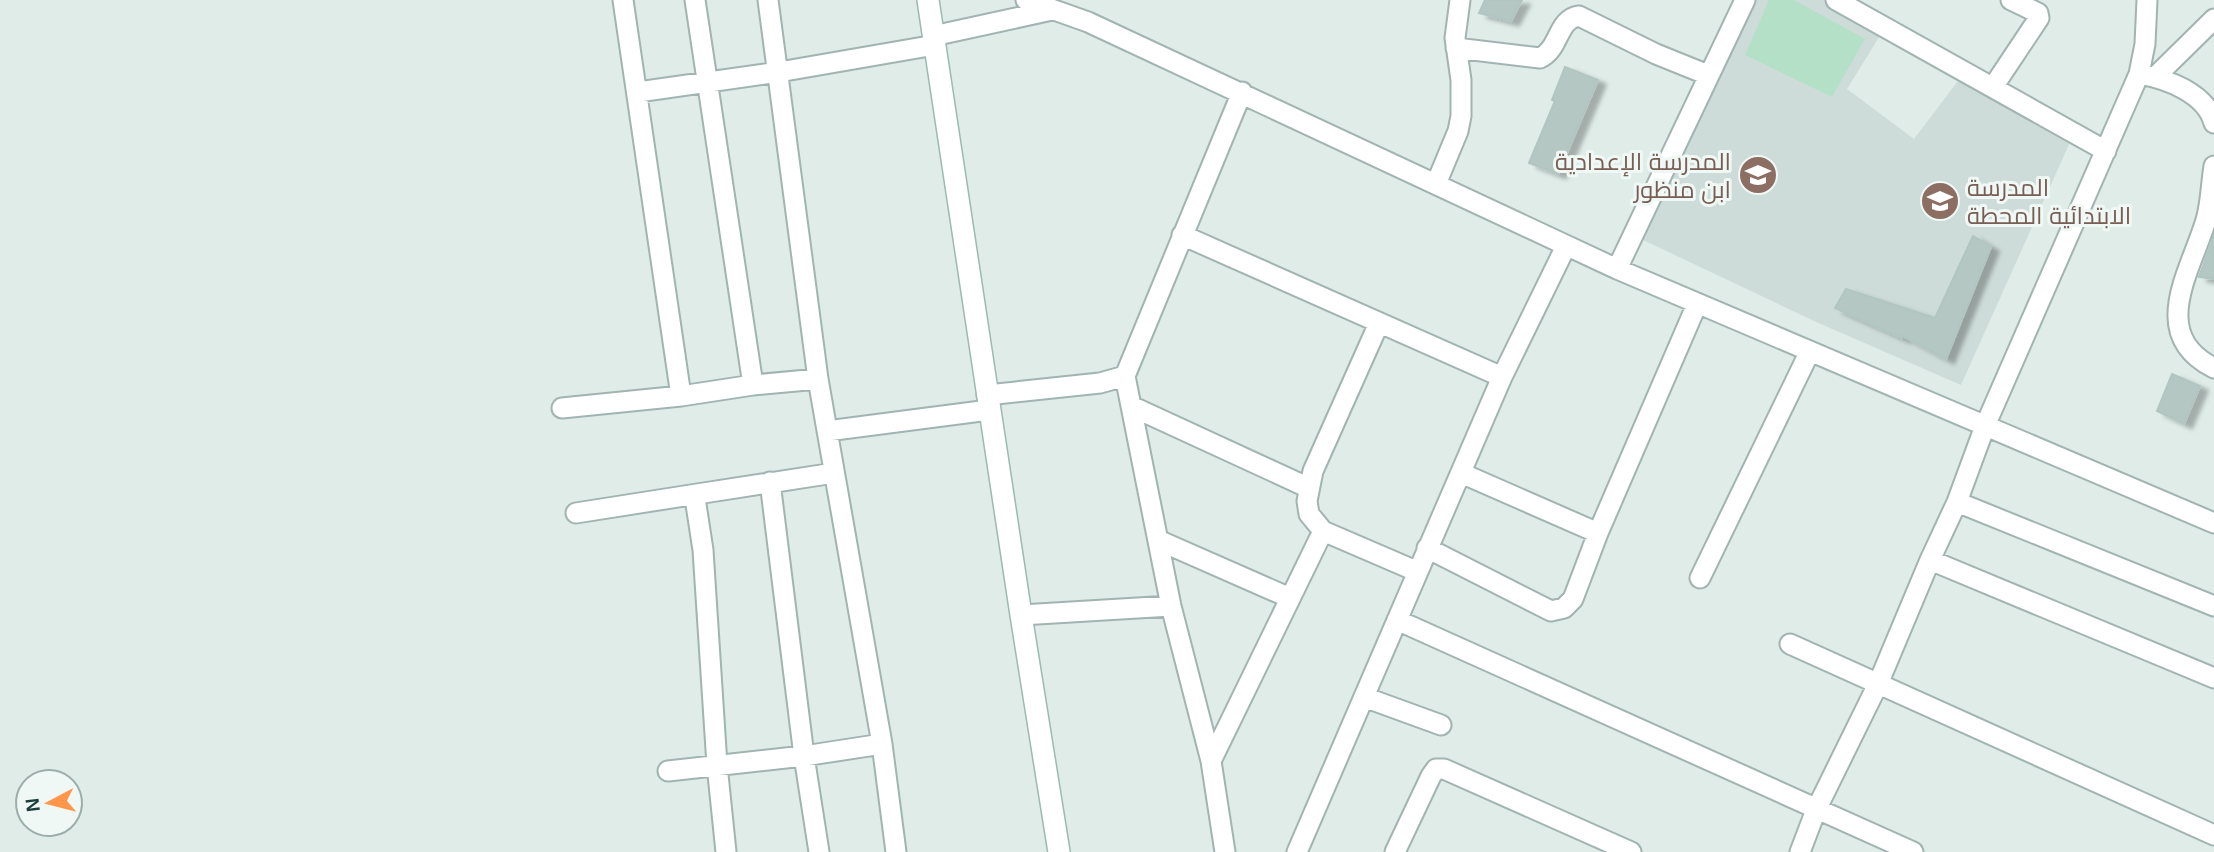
<svg xmlns="http://www.w3.org/2000/svg" width="2214" height="852" font-family="Helvetica,Cairo,sans-serif">
<style>
.built{fill:#cddcd8}
.green{fill:#b5e0c8}
.building{fill:#b4c7c2;stroke:#b1c6c1;stroke-width:2;filter:url(#shadow)}
.lines{fill:none;stroke-linecap:round;stroke-linejoin:round}
.street-casing{stroke:#a1b4b1;stroke-width:23}
.secondary-casing{stroke:#9cb9b4;stroke-width:24}
.street{stroke:#fff;stroke-width:19}
.secondary{stroke:#fff;stroke-width:21}
.labels{text-anchor:middle;dominant-baseline:central;stroke-width:6;stroke-linejoin:round;paint-order:stroke}
.education-label{font-size:24px;fill:#785e54;stroke:#f0f8f5;text-anchor:end}
</style>
<defs>
<filter id="shadow"><feDropShadow dx="8" dy="4.5" stdDeviation="2" flood-color="#0004"/></filter>
</defs>
<rect width="100%" height="100%" fill="#dfece8"/>
<path class="built" d="M1753 0H1824L1881 34 1847 89 1914 139 1961 77 2071 140 1961 385 1814 321 1639 238Z"/>
<path class="green" d="M1769 0H1794L1865 39 1832 97 1745 55Z"/>
<path class="building" d="M1485 0H1522L1511 21 1479 13Z
M1565 67 1598 80 1558 174 1529 163 1555 101 1552 100Z
M2214 234V279L2199 277 2211 244Z
M1973 236 1991 247 1946 359 1903 336 1902 338 1835 308 1846 289 1935 318Z
M2172 374 2200 386 2184 424 2157 411Z"/>
<g class="lines">
<defs>
<path id="street" d="M623 0 681 396
M695 0 753 385 818 379
M768 0 818 379 882 744 896 852
M1026 0 1088 22 1617 269 2214 523
M1836 0 2106 151
M933 36 1052 10
M1456 48 1540 58C1560 49 1557 19 1579 16L1656 54 1708 75
M2139 74C2167 79 2206 93 2214 123
M2155 77 2214 19
M1993 87 2039 18 2038 13 2011 0
M638 92 779 72 935 45
M2214 166C2211 184 2211 203 2206 220 2191 271 2147 334 2214 368
M1436 184 1458 131 1461 116V80L1455 38 1460 0
M1182 235 1502 377
M1617 269 1745 0
M1379 323 1313 471 1307 501 1309 514 1323 531 1416 571
M1125 376 1171 606 1211 761
M987 395 1100 383 1125 376 1242 92
M1131 406 1309 488
M562 408 681 396 753 385
M827 431 989 410
M1461 473 1598 533
M770 482 804 756 819 852
M1957 502 2214 606
M576 513 697 494
M1158 540 1290 598
M1427 548 1551 611 1564 608 1573 599 1598 533 1697 304
M1930 560 2214 678
M1700 578 1810 351
M1021 615 1171 606
M1397 620 1913 852
M1790 644 2214 835
M1364 697 1441 725
M668 771 804 756 882 744
M726 852 717 765 703 550 695 498 697 494 834 473
M1225 852 1211 761 1323 531
M1297 852 1502 377 1566 246
M1395 852 1431 776 1436 769H1444L1631 852
M1800 852 1816 810 1878 684 1930 560 1957 502 1985 426 2139 74 2145 44 2147 0"/>
<path id="secondary" d="M928 0 1021 615 1059 852"/>
</defs>
<use href="#street" class="street-casing"/>
<use href="#secondary" class="secondary-casing"/>
<use href="#street" class="street"/>
<use href="#secondary" class="secondary"/>
</g>
<defs>
<symbol id="school-disc" viewBox="-11 -11 22 22"><circle r="9.5" fill="#8d6e63" stroke="#f0f8f5"/><path d="M0-5L7-2L0 1L-7-2ZM-4 1L0 2.5L4 1V4Q0 6-4 4Z" fill="#fff"/></symbol>
</defs>
<g fill-rule="evenodd">
<use href="#school-disc" x="1736" y="153" width="44" height="44"/>
<use href="#school-disc" x="1918" y="179" width="44" height="44"/>
</g>
<g class="labels">
<g class="education-label">
<text x="1731" y="161">المدرسة الإعدادية<tspan x="1731" dy="28">ابن منظور</tspan></text>
<text x="1967" y="187" text-anchor="start">المدرسة<tspan x="1967" dy="28">الابتدائية المحطة</tspan></text>
</g>
</g>
<g transform="translate(49 803) rotate(263)"><circle r="33" fill="#f0f8f5" stroke="#9caeab" stroke-width="2"/>
<path d="M0-5L12 26L0 18L-12 26Z" fill="#ff964a"/>
<text y="-10" font-size="19" font-weight="bold" text-anchor="middle" fill="#1e3e3b">N</text>
</g>
</svg>
